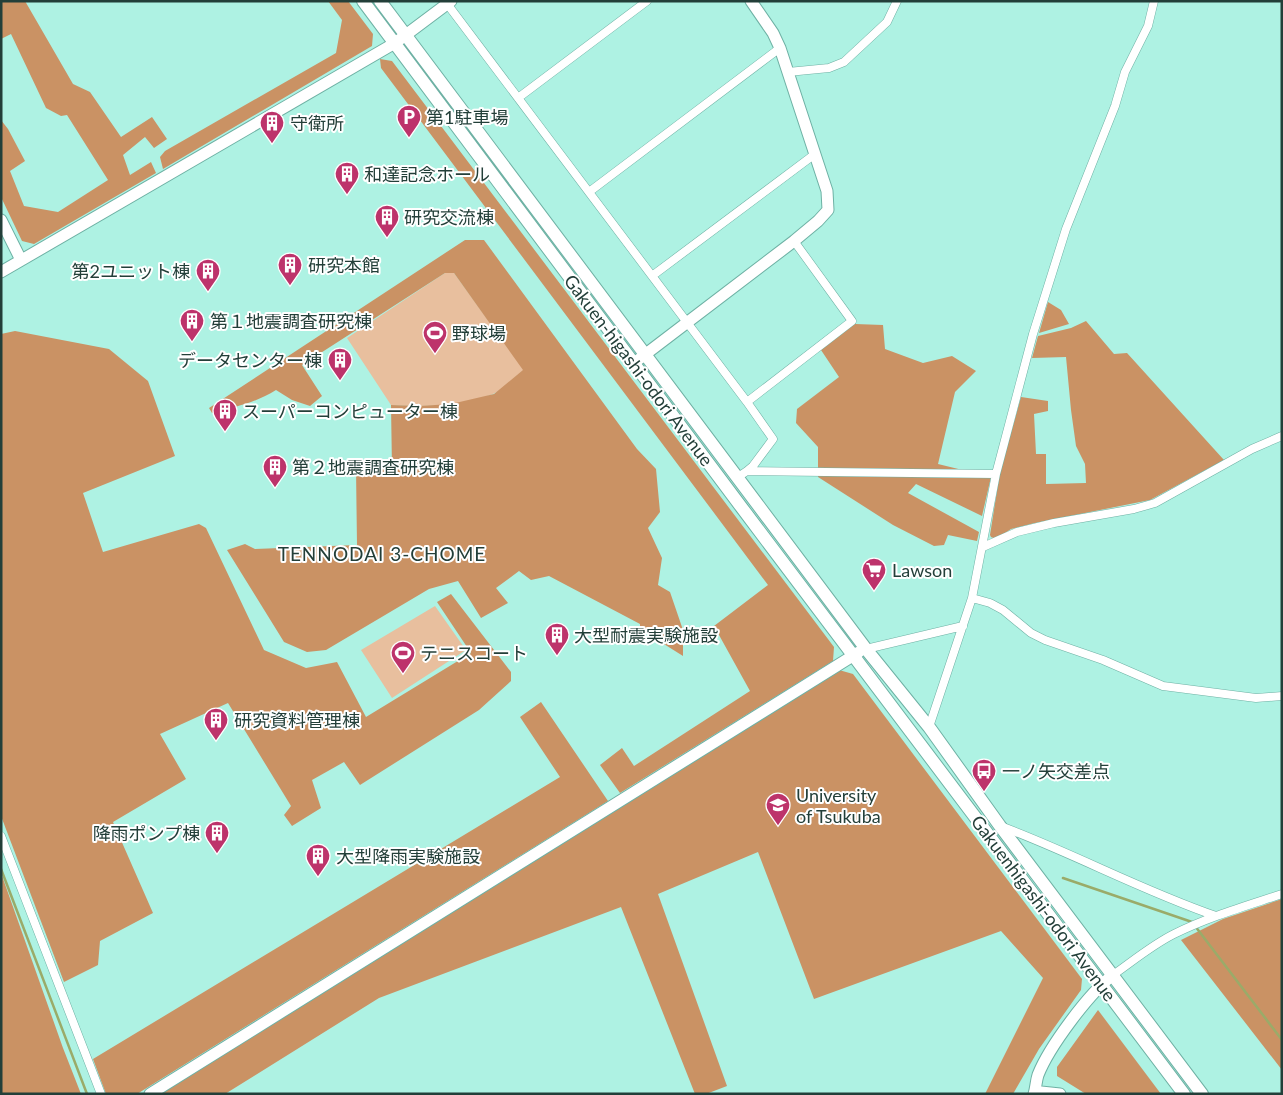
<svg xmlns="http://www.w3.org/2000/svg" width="1283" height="1095" font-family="Lato,'Noto Sans JP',sans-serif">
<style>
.green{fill:#e8bf9e}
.forest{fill:#ca9264}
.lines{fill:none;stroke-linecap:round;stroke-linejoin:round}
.stream{stroke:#9aab69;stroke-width:2.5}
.street-casing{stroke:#6eb1a4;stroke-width:9}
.secondary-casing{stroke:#6eb1a4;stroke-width:13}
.primary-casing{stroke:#6eb1a4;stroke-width:14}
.street{stroke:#fff;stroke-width:8}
.secondary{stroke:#fff;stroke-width:11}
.primary{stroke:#fff;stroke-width:12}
.labels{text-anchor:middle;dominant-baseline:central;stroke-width:4;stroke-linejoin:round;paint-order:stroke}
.poi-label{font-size:18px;fill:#233f39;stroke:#fff;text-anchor:start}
.street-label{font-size:18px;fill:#233f39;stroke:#fff}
.neighbourhood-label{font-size:19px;letter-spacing:1px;fill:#233f39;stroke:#fff}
</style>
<rect width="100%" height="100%" fill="#aef2e3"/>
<path class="green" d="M445 273H454L524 370C514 377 503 390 493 394 460 407 425 407 391 405L347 338Z
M435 606 466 650 392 698 361 650Z"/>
<path class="forest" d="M1 1H25L73 84 90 92 121 137 152 117 167 139 154 148 145 137 123 155 130 175 151 162 156 173 34 244 22 241 1 197V120L8 129 25 161 10 171 24 206 58 212 108 180 67 115 61 116 46 108 11 34 1 39Z
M328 1H348L373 34 372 46 163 169 160 157 165 151 336 53 342 20Z
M380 59 392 61 834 647 833 661 620 793 600 765 622 748 634 766 750 691 714 626 768 585 381 68Z
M465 240H484L637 449 656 469 660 512 648 528 662 558 658 585 670 592 683 630V656L640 629V624L549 576 531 580 519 571 496 588 508 603 481 618 458 581 429 589 326 650 307 652 284 642 227 550 245 544 255 549 357 545 356 468 392 469 391 405 419 406 451 404 494 394 523 370 454 273H445L302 365 322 396 310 406 292 400 276 390C263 398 250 403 235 407 224 409 223 408 212 413L209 408Z
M1048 302 1061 310 1069 324 1039 333Z
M1086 321 1114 354 1127 353 1224 460 1150 500 1035 523 1011 529 996 539 991 537 990 535 1000 472 1021 397 1048 401V411L1034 414 1036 454H1046V484L1086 483 1085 464 1076 446 1071 410 1066 357 1032 358 1038 336 1071 328Z
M855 324 883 325 885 349 923 363 952 356 976 371 955 392 938 464 991 477 982 516 916 484 908 493 979 532 977 541 948 535 944 545 934 546 893 525 818 477V447L796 423 797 409 839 377 819 347Z
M15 331 109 349 148 381 175 456 83 493 103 552 199 524 206 528 264 650 306 668 337 662 366 717 471 653 437 602 451 594 511 672V681L479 710 360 785 344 762 312 780 321 808 292 826 284 815 291 806 228 703 160 734 186 779 113 822 153 913 100 941 98 965 64 982 1 816V334Z
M839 670 853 674 1082 979 1081 990 1039 1049 1013 1094H985L1043 978 1001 931 814 999 758 852 658 894 727 1086 706 1094H695L621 907 379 998 225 1094H158Z
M541 702 608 801 137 1094H106L93 1059 560 777 520 717Z
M1 873 63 1048 81 1094H1Z
M1282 899V1070L1181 940 1223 919Z
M1098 1010 1161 1094H1086L1057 1076V1067Z"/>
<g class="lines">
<path class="stream" d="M1 869 87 1094
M1063 878 1192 922 1282 1040"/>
<defs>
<path id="street" d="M445 1 747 402 852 321 794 241
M788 72 829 68 844 62 887 22 897 1
M518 98 647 1
M589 192 780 48
M652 276 815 154
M747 402 773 439 753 466 747 471
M738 477 747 471 996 474
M983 547 1017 532 1054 523 1134 509 1155 503 1252 449 1282 436
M972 598 990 603 1003 610 1031 633 1045 640 1103 660 1163 686 1256 698 1282 696
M866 649 963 626
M929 727 972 598 996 474 1033 334 1066 229 1115 106 1125 72 1148 26 1154 1
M1003 827C1075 854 1143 891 1216 916
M1 836 101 1094
M1113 975C1133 961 1152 945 1174 934 1208 917 1246 906 1282 894"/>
<path id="secondary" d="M1 220 21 260
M1 272 395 43 451 1
M634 363 794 241 818 221 828 210 827 191 780 48 773 33 751 1
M1035 1093 1041 1092 1060 1094
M150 1094 859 652
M1034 1094C1036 1088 1036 1081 1038 1075 1049 1047 1089 993 1113 975"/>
<path id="primary" d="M363 1 742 508 1184 1094
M380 1 866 649 929 727 1000 826 1202 1094"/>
</defs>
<use href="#street" class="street-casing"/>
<use href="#secondary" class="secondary-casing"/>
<use href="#primary" class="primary-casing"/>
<use href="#street" class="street"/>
<use href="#secondary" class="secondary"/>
<use href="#primary" class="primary"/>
</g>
<defs>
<symbol id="parking-pin" viewBox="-11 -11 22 30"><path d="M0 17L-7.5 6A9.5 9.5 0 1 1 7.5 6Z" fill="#bd336b" stroke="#fff"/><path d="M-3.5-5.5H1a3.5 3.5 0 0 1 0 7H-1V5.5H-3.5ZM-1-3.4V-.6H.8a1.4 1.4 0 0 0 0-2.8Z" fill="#fff"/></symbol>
<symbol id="building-pin" viewBox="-11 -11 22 30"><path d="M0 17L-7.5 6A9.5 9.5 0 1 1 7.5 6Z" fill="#bd336b" stroke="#fff"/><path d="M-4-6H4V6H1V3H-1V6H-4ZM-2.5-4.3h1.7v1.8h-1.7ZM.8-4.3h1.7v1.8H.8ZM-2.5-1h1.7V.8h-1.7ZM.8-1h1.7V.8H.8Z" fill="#fff"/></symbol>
<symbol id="stadium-pin" viewBox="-11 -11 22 30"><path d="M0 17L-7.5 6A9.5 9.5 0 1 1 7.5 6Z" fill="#bd336b" stroke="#fff"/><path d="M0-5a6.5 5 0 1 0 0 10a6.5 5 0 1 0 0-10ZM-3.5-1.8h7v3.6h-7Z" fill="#fff"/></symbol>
<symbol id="supermarket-pin" viewBox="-11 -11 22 30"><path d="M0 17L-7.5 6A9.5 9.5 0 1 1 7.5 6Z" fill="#bd336b" stroke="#fff"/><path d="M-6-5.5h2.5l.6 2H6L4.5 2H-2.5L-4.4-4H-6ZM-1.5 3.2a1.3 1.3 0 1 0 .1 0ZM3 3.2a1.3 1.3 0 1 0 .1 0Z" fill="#fff"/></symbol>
<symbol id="bus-pin" viewBox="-11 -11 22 30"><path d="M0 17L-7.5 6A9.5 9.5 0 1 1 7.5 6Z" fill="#bd336b" stroke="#fff"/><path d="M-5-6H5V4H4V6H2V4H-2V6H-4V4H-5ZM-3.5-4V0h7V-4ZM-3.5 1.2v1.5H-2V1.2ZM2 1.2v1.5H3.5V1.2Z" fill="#fff"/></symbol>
<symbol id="university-pin" viewBox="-11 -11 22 30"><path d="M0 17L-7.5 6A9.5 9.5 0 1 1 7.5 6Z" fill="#bd336b" stroke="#fff"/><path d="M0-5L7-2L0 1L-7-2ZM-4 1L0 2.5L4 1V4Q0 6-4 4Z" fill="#fff"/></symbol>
</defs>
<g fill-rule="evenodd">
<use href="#parking-pin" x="395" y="103" width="28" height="38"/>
<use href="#building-pin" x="258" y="109" width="28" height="38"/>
<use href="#building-pin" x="333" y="160" width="28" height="38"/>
<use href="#building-pin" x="373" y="203" width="28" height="38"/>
<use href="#building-pin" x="276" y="251" width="28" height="38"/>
<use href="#building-pin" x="194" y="257" width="28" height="38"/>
<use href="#building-pin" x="178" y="307" width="28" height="38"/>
<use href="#stadium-pin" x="421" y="319" width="28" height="38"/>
<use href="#building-pin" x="326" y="346" width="28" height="38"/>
<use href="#building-pin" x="211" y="397" width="28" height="38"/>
<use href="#building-pin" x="261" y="453" width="28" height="38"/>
<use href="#supermarket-pin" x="860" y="556" width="28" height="38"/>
<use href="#building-pin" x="543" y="621" width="28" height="38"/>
<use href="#stadium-pin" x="389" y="639" width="28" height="38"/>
<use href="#building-pin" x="202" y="706" width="28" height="38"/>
<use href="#bus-pin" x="970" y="757" width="28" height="38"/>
<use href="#university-pin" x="764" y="791" width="28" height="38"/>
<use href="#building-pin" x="203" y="819" width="28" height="38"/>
<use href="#building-pin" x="304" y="842" width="28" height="38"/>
</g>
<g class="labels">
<g class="poi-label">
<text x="426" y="117">第1駐車場</text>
<text x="290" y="123">守衛所</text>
<text x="364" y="174">和達記念ホール</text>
<text x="404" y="217">研究交流棟</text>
<text x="308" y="265">研究本館</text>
<text x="190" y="271" text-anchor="end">第2ユニット棟</text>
<text x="210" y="321">第１地震調査研究棟</text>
<text x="452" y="333">野球場</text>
<text x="322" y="360" text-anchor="end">データセンター棟</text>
<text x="242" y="411">スーパーコンピューター棟</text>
<text x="292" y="467">第２地震調査研究棟</text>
<text x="892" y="570">Lawson</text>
<text x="574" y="635">大型耐震実験施設</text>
<text x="420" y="653">テニスコート</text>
<text x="234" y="720">研究資料管理棟</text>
<text x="1002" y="771">一ノ矢交差点</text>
<text x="796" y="795">University<tspan x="796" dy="21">of Tsukuba</tspan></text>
<text x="200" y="833" text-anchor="end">降雨ポンプ棟</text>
<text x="336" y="856">大型降雨実験施設</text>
</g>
<g class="street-label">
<text transform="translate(639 370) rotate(53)">Gakuen-higashi-odori Avenue</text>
<text transform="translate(1044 908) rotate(53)">Gakuenhigashi-odori Avenue</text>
</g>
<g class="neighbourhood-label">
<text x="382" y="553">TENNODAI 3-CHOME</text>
</g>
</g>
<rect width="1283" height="1095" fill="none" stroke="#233f39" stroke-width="5"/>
</svg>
